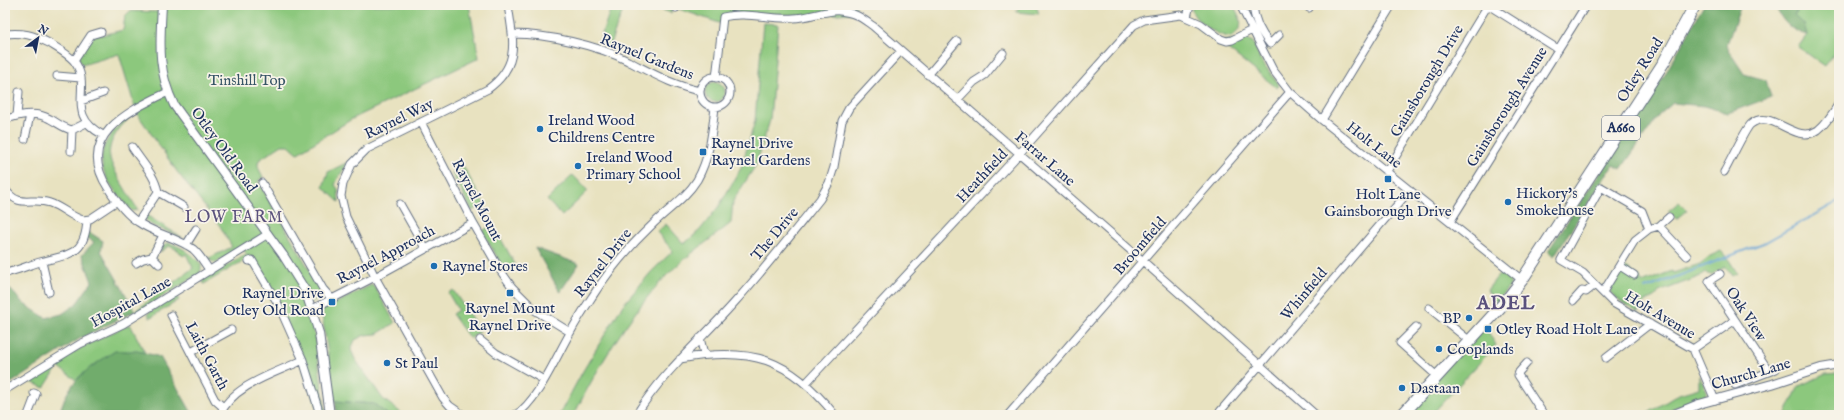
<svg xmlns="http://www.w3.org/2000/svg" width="1844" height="420" font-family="'IM FELL English',serif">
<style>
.green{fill:#8cc87d;stroke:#547c6e}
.forest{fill:#71ac6c;stroke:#466e65}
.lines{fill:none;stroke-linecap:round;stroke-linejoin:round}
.stream{stroke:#61a0d3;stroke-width:2}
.minor-casing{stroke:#636e80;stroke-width:9}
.tertiary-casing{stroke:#636e80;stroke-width:10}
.trunk-casing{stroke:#636e80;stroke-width:13}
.minor{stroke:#fff;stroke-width:7}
.tertiary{stroke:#fff;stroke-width:8}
.trunk{stroke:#fff;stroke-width:11}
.poi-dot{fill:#1f6fb2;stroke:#f7f3e8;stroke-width:1.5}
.labels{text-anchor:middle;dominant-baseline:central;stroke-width:3.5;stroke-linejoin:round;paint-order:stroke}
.shield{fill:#f7f3e8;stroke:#5d6a87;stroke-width:1}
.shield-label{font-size:14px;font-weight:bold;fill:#1b2f5e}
.street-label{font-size:15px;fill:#1b2f5e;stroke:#f7f3e8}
.park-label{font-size:15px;fill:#375566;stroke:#f7f3e8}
.poi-label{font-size:15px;fill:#1b2f5e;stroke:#f7f3e8;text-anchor:start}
.neighbourhood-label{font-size:16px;letter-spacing:1px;fill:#5a517d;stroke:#f7f3e8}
.district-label{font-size:19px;font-weight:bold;letter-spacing:1px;fill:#5a517d;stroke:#f7f3e8}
</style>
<rect width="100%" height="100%" fill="#f7f3e8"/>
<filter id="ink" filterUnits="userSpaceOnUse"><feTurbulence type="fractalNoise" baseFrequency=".025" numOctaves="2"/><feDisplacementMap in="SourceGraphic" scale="8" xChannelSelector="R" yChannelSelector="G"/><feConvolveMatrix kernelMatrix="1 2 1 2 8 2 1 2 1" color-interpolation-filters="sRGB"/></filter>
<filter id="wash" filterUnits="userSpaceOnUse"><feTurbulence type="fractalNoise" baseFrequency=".012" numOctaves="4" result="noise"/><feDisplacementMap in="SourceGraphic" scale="16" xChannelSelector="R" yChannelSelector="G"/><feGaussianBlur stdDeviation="0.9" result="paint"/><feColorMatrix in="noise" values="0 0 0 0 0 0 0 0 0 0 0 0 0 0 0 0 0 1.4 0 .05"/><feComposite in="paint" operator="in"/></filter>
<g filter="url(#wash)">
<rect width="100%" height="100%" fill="#e8e2c0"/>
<path class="green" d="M162 5H469L479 58 352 119 298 153 289 145H282L259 160C256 166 260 171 263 177L258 181 323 293V296L306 304 313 324 326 415H318V408L277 302 250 257 204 284 202 280 247 254 241 248 216 263 207 259 232 247 220 226 178 173 136 112C124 122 106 140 110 158 112 170 131 198 138 210L132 211 128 207C120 197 110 186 105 174 93 147 116 126 136 111L119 54 82 65 78 56 90 35H102L123 30 125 16 130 11 161 12Z
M612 5H625L609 47 599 42Z
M648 5H856L855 13 817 15H730L722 24 676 8 672 9 671 13Z
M1020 5H1036L1039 14 1016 12Z
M1192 5H1233C1241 19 1246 27 1231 37 1219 37 1188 19 1192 5Z
M1802 5H1839V47L1825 66 1798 47 1807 35 1794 15Z
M763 23 778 24 770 120 756 165 733 201 731 223C710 240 686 256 667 275 632 311 596 369 574 415H559L583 371 622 306 652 271 673 251 657 232 666 224 684 244 700 230 719 206 741 168 755 121Z
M1245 38 1253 42 1260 59 1279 85 1277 88 1219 42Z
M705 92a10 10 0 1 1 20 0a10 10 0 1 1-20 0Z
M348 162C344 170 338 176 335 185L338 189 339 202 323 187 328 172Z
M463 166 484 204 472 211 452 173Z
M573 175 588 191 562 216 547 200Z
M1679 202 1687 210 1676 219 1668 211Z
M146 215 183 238 152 225 146 220Z
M493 225 515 264 505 271 482 231Z
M167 243C179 244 193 255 201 264V270L199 274 136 313 135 311 193 268 186 254 183 256 178 250 169 246 160 252 163 246Z
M1721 251 1729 260 1737 273 1732 276 1725 266 1711 275 1705 273 1701 276 1659 292 1655 297 1644 302 1638 312 1624 304 1611 293 1610 290 1624 267 1639 276 1642 283 1672 271 1673 273 1700 264 1710 256Z
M1501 272 1510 281V286L1495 303 1487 290Z
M371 285 375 287 395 323 377 334 365 335 355 340 351 350 355 359 383 399 404 415H388L374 404 335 401 322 315 323 310Z
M453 290 480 331 470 339 452 314 458 310 448 293Z
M176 296 179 300 150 318 148 313Z
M130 324 145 353 138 351 92 366 76 380 58 367 44 388 29 381 82 347Z
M1484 325 1496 345 1431 415H1402Z
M1839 373V415H1785L1799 386 1826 374Z
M1699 376 1707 391 1704 397 1671 409 1661 415H1645L1679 394 1699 388Z"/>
<path class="forest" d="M1704 5H1741L1727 44 1729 51 1744 74 1766 80 1771 97 1728 113 1704 106 1673 103 1659 115 1621 169 1613 165 1554 256 1548 251 1664 76Z
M1778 5H1802L1794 15 1804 24 1807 35C1791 31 1783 22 1776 8Z
M89 232 103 241 101 251 135 311 79 339 5 387V284L24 304 46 318 62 314 76 304 92 282 82 255 94 242 86 237Z
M535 248 579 264 560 292Z
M115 351H138L160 357 193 415H59C68 380 86 370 115 351Z
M335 401 374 404 388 415H337Z"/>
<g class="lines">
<path class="stream" d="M1645 289 1766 242 1839 201"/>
</g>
</g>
<g filter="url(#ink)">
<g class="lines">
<defs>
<path id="minor" d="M672 5 676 8
M1240 5 1273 70 1290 92 1322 120 1522 280
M1253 5C1254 20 1260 32 1270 44L1279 35
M1307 5 1309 8
M1488 5 1558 49
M1187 17 1190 5
M5 34C23 32 33 35 49 43 57 48 67 53 74 61 94 87 63 114 103 135
M513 34C545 34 598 45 628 61 652 73 674 86 700 91
M74 61 91 35 101 32
M928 75 957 41
M57 76 81 78
M700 92a15 15 0 1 1 30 0a15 15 0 1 1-30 0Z
M716 78 723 17C746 11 771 20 794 18 806 18 831 9 840 11 856 13 860 17 873 26L1144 262 1316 415
M168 92C129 111 74 136 108 188 116 201 125 214 138 222 155 234 176 237 193 249 200 255 205 264 210 271
M957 100 974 82 985 75 1003 53
M81 101 103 93
M17 116 19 92
M10 118C22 114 38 112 50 119 58 123 63 128 72 130L86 123
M1322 120 1392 5
M421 122 473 223 500 270 512 287 536 311 570 332
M25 139 30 115
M132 147C141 161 155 175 158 192L138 222
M71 151 72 130
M1387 171 1488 5
M1724 172C1729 164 1746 127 1751 124 1772 107 1795 146 1818 130 1827 123 1833 113 1839 103
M262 183 323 289 331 298
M5 189C20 210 31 196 50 203 62 207 71 217 83 220L90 219 117 201
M158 192 184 207
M400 204 425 248
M1450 222 1586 5
M1659 226 1687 256
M186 245 196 229
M152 257 163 235
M152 257 159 264
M249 261 252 260 277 302 297 347 303 360 318 408V415
M42 262 49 292
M136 263 143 259 152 257
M1620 266 1634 275
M5 273C17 271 29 265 40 262 69 254 85 256 87 220
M1720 274 1709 281 1769 371
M1595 285 1583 273 1561 260 1601 187 1642 211 1649 229
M1603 292 1635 240 1649 229 1659 226 1669 217
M1573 301 1582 291 1586 292 1595 285 1613 303 1693 349 1715 400
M1429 308 1470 341
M312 309 375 277 473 223
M171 315 215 400 223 407
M1416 327 1400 343 1438 377
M700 338 703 350 706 355
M480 340 496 353 544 380
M1693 349 1735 320
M191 352 231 330
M1606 358 1650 324
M680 359C751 346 789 358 835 415
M1527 363 1519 372 1518 375 1544 415
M806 383 1019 154 1134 25 1144 20 1181 15 1201 24 1221 39 1227 41 1232 40 1252 30
M1735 385 1776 369
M5 390 80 344 123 324 268 234
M28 415 36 394 34 393
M220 415C232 385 276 373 303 360
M463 415 450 406 443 398 375 277 346 217 341 196 343 184 352 164 367 149 488 89C521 65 513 40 508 5
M515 415C537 403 557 355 570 333 577 320 584 309 592 297 609 270 629 247 652 225 667 210 686 198 697 180 710 157 712 133 715 107
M636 415C663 372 701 340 734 303 764 270 792 234 820 199L829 183 834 167 842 121 849 108 901 51
M1008 415 1290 92
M1217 415 1410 190"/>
<path id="tertiary" d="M162 5C160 43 157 70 174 105L283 255 305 290 319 333 330 415
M1672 415 1699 404 1772 384 1821 368 1839 365"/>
<path id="trunk" d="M1402 415 1505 302 1522 280 1664 62 1695 5"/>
</defs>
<use href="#minor" class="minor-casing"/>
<use href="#tertiary" class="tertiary-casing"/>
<use href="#trunk" class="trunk-casing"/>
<use href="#minor" class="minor"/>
<use href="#tertiary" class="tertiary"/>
<use href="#trunk" class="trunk"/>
</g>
</g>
<g class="poi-dot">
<circle cx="540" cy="129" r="4"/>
<rect x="699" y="148" width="8" height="8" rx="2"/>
<circle cx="578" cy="166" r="4"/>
<rect x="1384" y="175" width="8" height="8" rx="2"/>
<circle cx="1508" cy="202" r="4"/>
<circle cx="434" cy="266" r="4"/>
<rect x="506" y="289" width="8" height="8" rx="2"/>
<rect x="328" y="298" width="8" height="8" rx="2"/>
<circle cx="1469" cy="318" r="4"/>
<rect x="1484" y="325" width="8" height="8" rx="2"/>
<circle cx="1439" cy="349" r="4"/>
<circle cx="387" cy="363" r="4"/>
<circle cx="1402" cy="388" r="4"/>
</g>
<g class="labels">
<rect class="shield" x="1602" y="116" width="38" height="24" rx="3"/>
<g class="shield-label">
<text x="1621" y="128">A660</text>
</g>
<g class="street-label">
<text transform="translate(647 57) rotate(22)">Raynel Gardens</text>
<text transform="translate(1640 70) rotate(-58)">Otley Road</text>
<text transform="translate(1427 81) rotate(-59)">Gainsborough Drive</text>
<text transform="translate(1507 107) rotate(-58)">Gainsborough Avenue</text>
<text transform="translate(399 119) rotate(-26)">Raynel Way</text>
<text transform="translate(1374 145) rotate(38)">Holt Lane</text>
<text transform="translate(224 150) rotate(54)">Otley Old Road</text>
<text transform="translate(1045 159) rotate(41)">Farrar Lane</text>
<text transform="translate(982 176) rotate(-47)">Heathfield</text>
<text transform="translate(477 200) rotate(62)">Raynel Mount</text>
<text transform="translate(775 234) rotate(-50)">The Drive</text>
<text transform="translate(1140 246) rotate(-49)">Broomfield</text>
<text transform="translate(386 255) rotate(-28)">Raynel Approach</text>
<text transform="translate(603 263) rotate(-52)">Raynel Drive</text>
<text transform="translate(1304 294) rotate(-50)">Whinfield</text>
<text transform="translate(131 302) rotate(-29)">Hospital Lane</text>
<text transform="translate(1746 314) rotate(57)">Oak View</text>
<text transform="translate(1660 315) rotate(31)">Holt Avenue</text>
<text transform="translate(207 356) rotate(62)">Laith Garth</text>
<text transform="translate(1751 374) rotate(-16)">Church Lane</text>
</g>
<g class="park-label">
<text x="247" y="80">Tinshill Top</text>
</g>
<g class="poi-label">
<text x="548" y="120">Ireland Wood<tspan x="548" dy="17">Childrens Centre</tspan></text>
<text x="711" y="143">Raynel Drive<tspan x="711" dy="17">Raynel Gardens</tspan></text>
<text x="586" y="157">Ireland Wood<tspan x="586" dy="17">Primary School</tspan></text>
<text x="1516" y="193">Hickory's<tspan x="1516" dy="17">Smokehouse</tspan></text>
<text x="1388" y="194" text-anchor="middle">Holt Lane<tspan x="1388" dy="17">Gainsborough Drive</tspan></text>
<text x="442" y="266">Raynel Stores</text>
<text x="324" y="293" text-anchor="end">Raynel Drive<tspan x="324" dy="17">Otley Old Road</tspan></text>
<text x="510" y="308" text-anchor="middle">Raynel Mount<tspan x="510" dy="17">Raynel Drive</tspan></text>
<text x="1461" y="318" text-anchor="end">BP</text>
<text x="1496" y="329">Otley Road Holt Lane</text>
<text x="1447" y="349">Cooplands</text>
<text x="395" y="363">St Paul</text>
<text x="1410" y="388">Dastaan</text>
</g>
<g class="neighbourhood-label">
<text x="234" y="218">LOW FARM</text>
</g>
<g class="district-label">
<text x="1506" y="304">ADEL</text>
</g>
</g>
<rect width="1844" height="420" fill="none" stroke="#f7f3e8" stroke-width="20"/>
<g transform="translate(38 38) rotate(32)" stroke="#f7f3e8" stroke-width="3" paint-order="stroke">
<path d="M0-3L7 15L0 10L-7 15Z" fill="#1b2f5e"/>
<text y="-6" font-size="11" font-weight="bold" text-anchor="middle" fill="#1b2f5e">N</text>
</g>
</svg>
